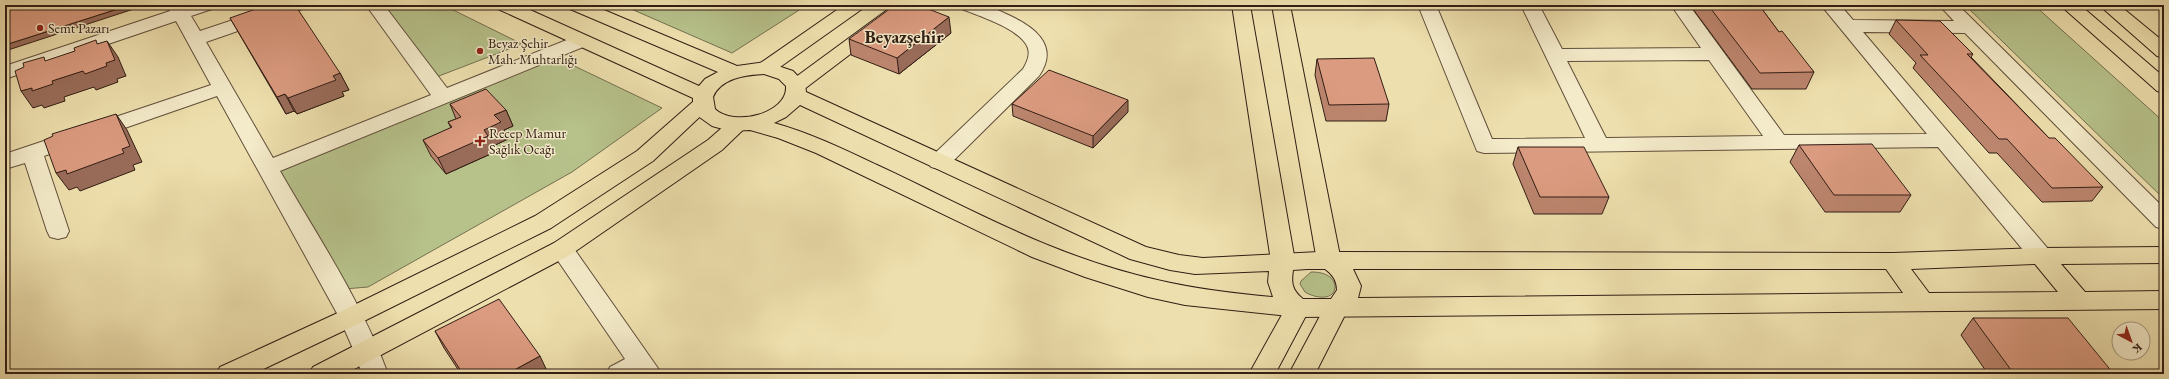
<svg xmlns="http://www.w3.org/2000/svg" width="2169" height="379" font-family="'EB Garamond',serif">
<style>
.green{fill:#b7c28b;stroke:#747050}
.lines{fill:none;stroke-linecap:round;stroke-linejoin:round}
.minor-casing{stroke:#604e3a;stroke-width:2}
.major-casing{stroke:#311d14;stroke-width:2}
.highway-casing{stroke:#311d14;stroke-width:2}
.minor{fill:#f4ebca;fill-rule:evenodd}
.major{fill:#eee0ae;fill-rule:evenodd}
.highway{fill:#eee0ae;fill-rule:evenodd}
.wall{fill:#bc856e;stroke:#311d14}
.shaded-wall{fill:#996c5a;stroke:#311d14}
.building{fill:#db9b80;stroke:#311d14}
.poi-dot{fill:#8f2418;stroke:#f4ebca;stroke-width:1.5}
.labels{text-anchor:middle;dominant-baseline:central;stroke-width:3;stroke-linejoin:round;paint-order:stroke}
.poi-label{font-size:14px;fill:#311d14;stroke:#f4ebca;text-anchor:start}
.district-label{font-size:18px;font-weight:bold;fill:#311d14;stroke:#f4ebca}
</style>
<rect width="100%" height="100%" fill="#eee0ae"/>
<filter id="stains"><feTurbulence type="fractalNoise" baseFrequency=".005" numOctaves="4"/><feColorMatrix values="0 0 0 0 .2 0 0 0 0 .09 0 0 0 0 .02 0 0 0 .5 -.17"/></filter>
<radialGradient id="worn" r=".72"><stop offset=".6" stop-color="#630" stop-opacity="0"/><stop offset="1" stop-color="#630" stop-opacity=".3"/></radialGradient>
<path class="green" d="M368 5H443L522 44 426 81Z
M622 5H807L732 53Z
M1965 5H2034L2164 122V199Z
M543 51 662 108 572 172 368 287 344 289 274 159Z
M1311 272C1321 272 1332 274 1335 285 1336 302 1314 298 1305 292L1300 284 1301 281Z"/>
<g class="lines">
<defs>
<path id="minor" d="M167 5H215L212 9 191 16 200 31 278 5H305L302 9 206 42 273 158 431 95 366 5H384L447 88 574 37 581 35 588 37 591 41 588 45 280 171C318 237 362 302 388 374H362L354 351 339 317 217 96 44 156 69 231 66 237 58 239 50 237 47 231 25 163 5 169V154L211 85 176 21 5 79V66L170 11Z
M959 5C967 5 976 4 984 5 990 6 998 10 1004 13 1032 25 1061 44 1039 76L947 167 939 169 931 167 928 162 931 157 1023 69C1027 62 1031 54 1027 46 1018 28 979 16 962 9Z
M1418 5H1436L1492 139 1585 138 1521 5H1539L1562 49 1701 48 1671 5H1689L1784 135 1927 134 1821 5H1840L1853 20 1954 21 1939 5H1958L2164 208V229L2156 227 1965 33 1863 32 2049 250 2053 256 2049 262 2041 264 2033 262 1938 147 1484 153 1477 151ZM1709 60 1763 136 1606 138 1567 61Z
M562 241 570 243 662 374H606L610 367 625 359 550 249 554 243Z"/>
<path id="major" d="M844 5H865L862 9 773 72 766 74 759 72 756 68 759 64Z
M894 5H915L803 90 796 92 789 90 786 86 789 82Z
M1232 5H1250L1295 261 1291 267 1283 269 1275 267 1271 261Z
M1272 5H1290L1341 261 1337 267 1329 269 1321 267 1317 261Z
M702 98 709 100 712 104 709 108 653 161 551 228 360 323 253 374H216L220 367 342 311 535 216 637 151 695 100Z
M738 118 745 120 748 125 722 150 570 255 345 374H309L313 367 554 243 708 140 731 120Z
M1337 298 1346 301 1349 307 1315 374H1289L1328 301Z
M1298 299 1307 302 1310 308 1275 374H1249L1289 302Z"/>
<path id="highway" d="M495 5H519L699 86 705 79 718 72 570 9 567 5H592L737 66 766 62 793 71 805 84 806 92 1146 247 1179 255 1203 258 1319 252 1893 253 2041 248 2164 247V263L2061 264 2085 292 2164 291V309L1298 317 1185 305 1148 297 1085 277 1032 257 816 153 778 138 750 130 730 131 712 126 698 116 693 105V98L498 9ZM764 74 779 79 786 86C788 114 733 127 715 109L713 97C721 78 745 75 764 74ZM800 105 1130 259 1170 270 1195 274 1269 271 1268 282 1273 297C1190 290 1127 277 1050 246 991 222 935 192 877 165 843 149 810 133 774 123L786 117ZM2035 264 2058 292 1929 293 1911 269ZM1307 269H1325C1332 274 1337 280 1337 290L1331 299H1303C1292 290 1291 283 1293 270ZM1353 269H1886L1903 293 1358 298 1361 286Z
M2060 5H2080L2164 77V93L2157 91Z
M2099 5H2119L2164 42V58L2157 56Z"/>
</defs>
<use href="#minor" class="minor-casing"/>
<use href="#major" class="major-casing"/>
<use href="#highway" class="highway-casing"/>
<use href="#minor" class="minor"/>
<use href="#major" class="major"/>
<use href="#highway" class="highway"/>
</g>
<path class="wall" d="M1690 5H1759L1779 32 1814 72 1806 89H1752Z
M230 18 340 73 349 90 342 92 344 96 297 114 294 111 286 114Z
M1896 20 1973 54 1971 57 2049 138 2103 187 2092 201 2042 202 1997 153H1989L1913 68 1916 63 1889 34Z
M951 33 899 74 851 55 849 39Z
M1317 59 1389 104 1386 121H1326L1315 75Z
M450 104 506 110 513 126 504 130 508 139 493 146 495 152 446 174 431 156 423 140 451 128 448 122 456 119Z
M1012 104 1128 112 1093 148 1013 116Z
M1799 145 1911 195 1900 212H1825L1790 162Z
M1518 147 1609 197 1602 214H1534L1513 164Z
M1973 318 2113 373 2112 374H1988L1961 335Z
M435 331 548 373 547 374H461L444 348Z"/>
<path class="shaded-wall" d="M130 5H146L5 51V45Z
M949 17 951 33 899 74 897 58Z
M107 41 118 57 126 76 117 79 118 82 96 90 94 87 64 97 65 101 44 108 42 105 33 108 21 91 106 63Z
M340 73 349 90 342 92 344 96 297 114 288 98 333 76Z
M285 94 294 111 286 114 277 97Z
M1128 100V112L1093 148V136Z
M506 110 513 126 504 130 508 139 493 146 495 152 446 174 438 158 484 130 494 115Z
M116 114 127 130 142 162 133 165 135 170 80 191 77 187 69 190 56 173 122 149Z
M540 356 548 373 547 374H507Z"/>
<path class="building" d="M5 5H130L5 45Z
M267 5H295L340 73 333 76 336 80 288 98 285 94 277 97 230 18Z
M895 5H918L949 17 897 58 849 39Z
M1708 5H1759L1779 32 1782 31 1814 72 1760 73Z
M1896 20 1940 21 1973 54H1967L2049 138H2055L2103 187 2052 188 2007 139H1999L1920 55H1928Z
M96 40 97 44 107 41 115 60 106 63 107 66 85 74 83 71 52 81 53 84 32 91V88L21 91 15 71 24 67 23 63 44 57 45 61 75 51 74 48Z
M1374 58 1389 104 1329 105 1317 59Z
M1049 70 1128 100 1093 136 1012 104Z
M486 89 506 110 494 115 501 122 484 130 488 136 438 158 423 140 452 127 448 122 461 117 450 104Z
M116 114 130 146 122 149 124 153 67 174 66 170 56 173 44 140 53 136 52 134Z
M1872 144 1911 195H1834L1799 145Z
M1518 147H1584L1609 197H1540Z
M499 299 540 356 507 374H463L435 331Z
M1973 318H2068L2113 373 2014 374Z"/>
<g class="poi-dot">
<circle cx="40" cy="28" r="4"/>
<circle cx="480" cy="51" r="4"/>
<path d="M478 135h4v4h4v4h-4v4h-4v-4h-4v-4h4z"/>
</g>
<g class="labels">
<g class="poi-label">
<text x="48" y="28">Semt Pazarı</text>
<text x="488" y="43">Beyaz Şehir<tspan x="488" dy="16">Mah. Muhtarlığı</tspan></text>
<text x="489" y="133">Recep Mamur<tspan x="489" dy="16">Sağlık Ocağı</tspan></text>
</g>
<g class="district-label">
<text x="904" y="36">Beyazşehir</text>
</g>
</g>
<rect width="2169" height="379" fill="none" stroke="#eee0ae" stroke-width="20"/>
<rect x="6" y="6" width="2157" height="367" fill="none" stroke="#311d14" stroke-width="2"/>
<rect x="10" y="10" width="2149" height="359" fill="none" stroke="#311d14"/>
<g transform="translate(2131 341) rotate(139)"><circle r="19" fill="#f4ebca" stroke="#a69981"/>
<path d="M0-3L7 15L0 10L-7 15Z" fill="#8f2418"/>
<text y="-6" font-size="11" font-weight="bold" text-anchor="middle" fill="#311d14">K</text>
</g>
<rect width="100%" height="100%" filter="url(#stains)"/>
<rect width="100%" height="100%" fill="url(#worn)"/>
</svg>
